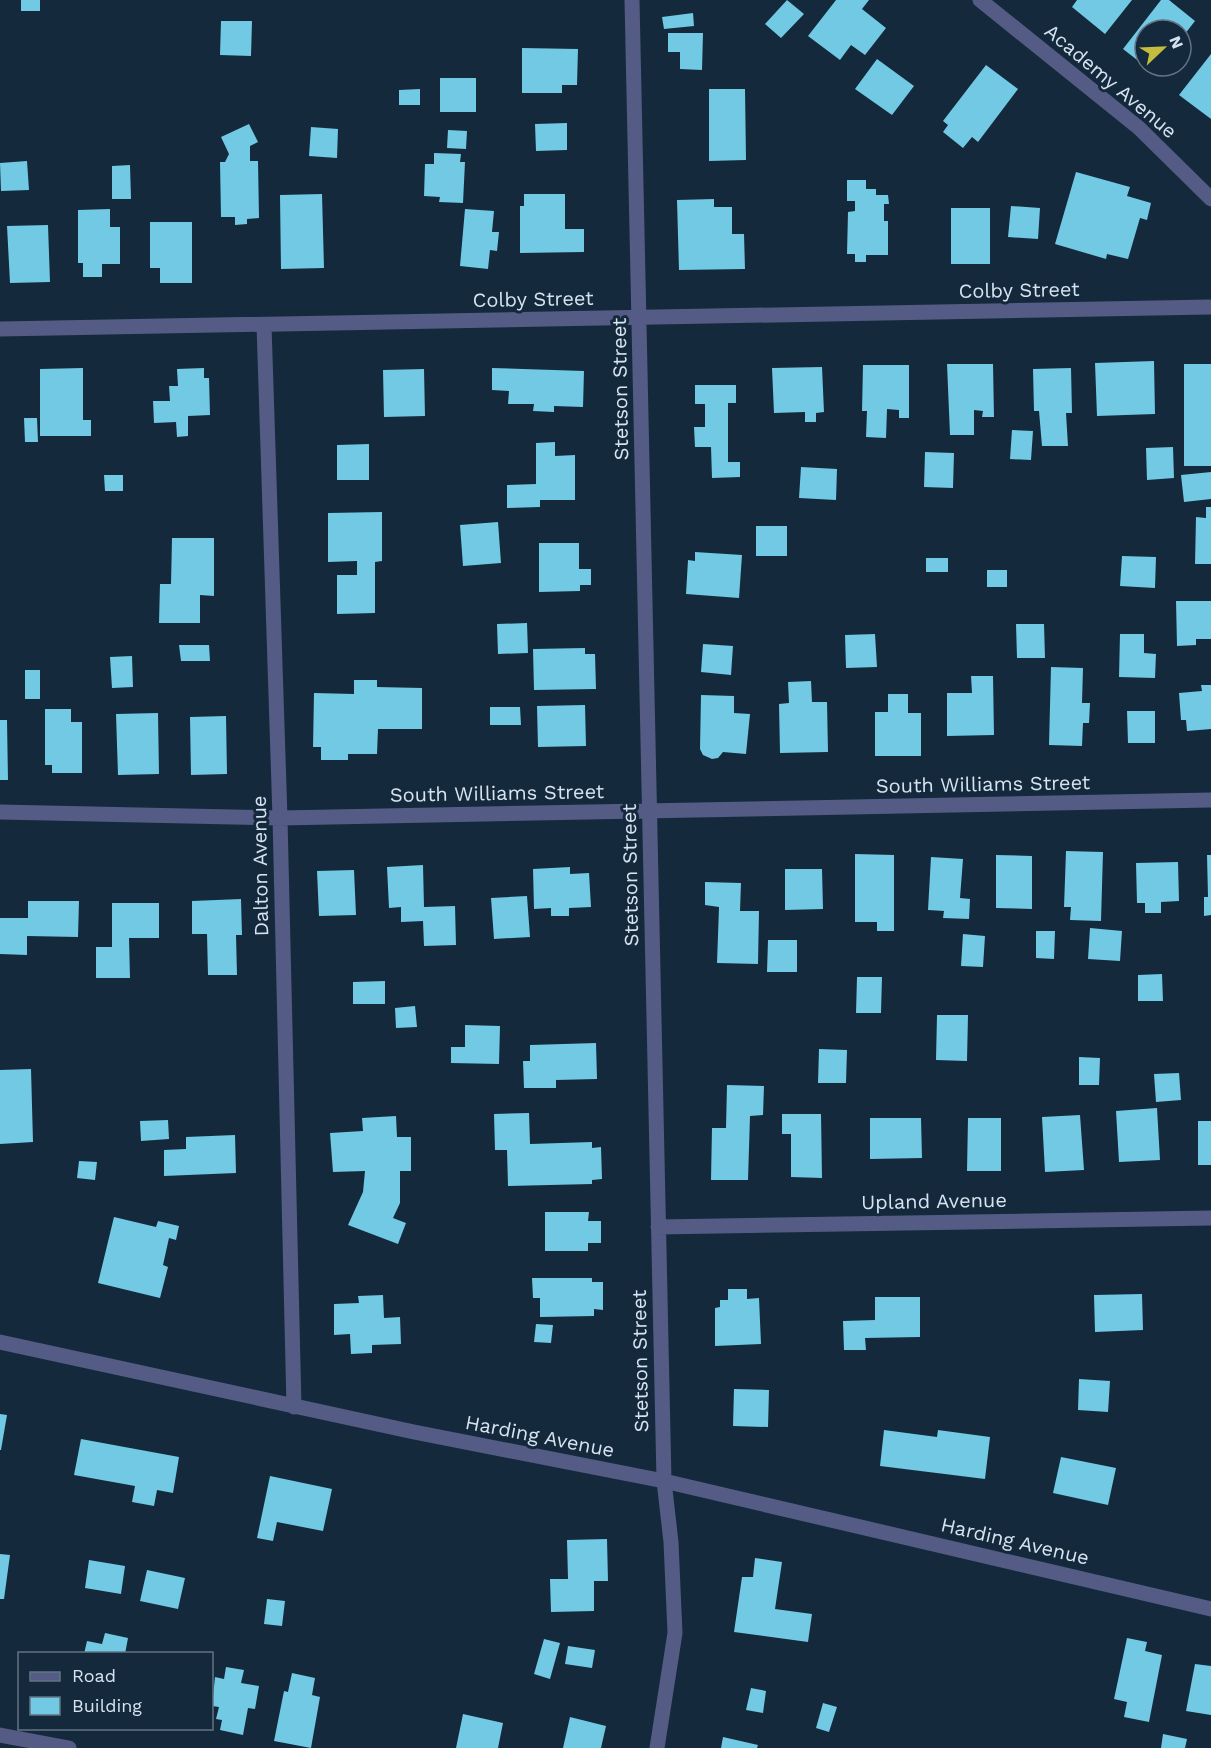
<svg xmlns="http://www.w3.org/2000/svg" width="1211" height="1748" font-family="'Work Sans',sans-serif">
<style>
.building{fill:#71c9e4}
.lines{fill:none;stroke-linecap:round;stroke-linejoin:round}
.minor{stroke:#545b85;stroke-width:15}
.labels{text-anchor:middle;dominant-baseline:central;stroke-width:6;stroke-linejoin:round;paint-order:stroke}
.street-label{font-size:20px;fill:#d6e3f0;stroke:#14293c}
</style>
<rect width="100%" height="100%" fill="#14293c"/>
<path class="building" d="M21 0H40V11H21Z
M787 0 804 14 781 38 765 24Z
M836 0H869L862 9 886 28 865 55 851 45 840 60 808 36Z
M1077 0H1132L1105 34 1072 7Z
M1161 0H1169L1195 21 1181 39V30H1145V66H1159L1154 73 1123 49Z
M693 13 694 26 664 29 662 17Z
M221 21H252L251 56 220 55Z
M668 33H703L702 70 680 69V52H668Z
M522 48 578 49 577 85H562V93H522Z
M1211 54V119L1179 95Z
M877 59 914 86 892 115 855 89Z
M986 65 1018 89 978 142 972 137 963 148 943 132 948 125 943 121Z
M440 78H476V112H440Z
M420 89V105H399V90Z
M709 89H745L746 160 709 161Z
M567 123V150L536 151 535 124Z
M249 124 258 142 250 146V161H258L259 218 247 219V224L235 225V217H221L220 162H225L229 154 221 137Z
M311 127 338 129 337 158 309 156Z
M448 130 467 131 466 149 447 148Z
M434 153 461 154 460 162H465L463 203 439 202 440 197 424 196 425 164H434Z
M27 161 29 190 1 191 0 163Z
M130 165 131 199H112V166Z
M1076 172 1130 187 1127 196 1151 203 1147 220 1140 218 1128 259 1107 254 1106 259 1055 244Z
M847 180H866V189H876V195H888L889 204H884V221H888V255H866V262H855V254H847L848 212 855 211V201H847Z
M322 194 324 268 281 269 280 195Z
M524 194H565V229H584V252L520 253V206H524Z
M714 199V207H732V234H744L745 269 679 270 677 200Z
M1011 206 1040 208 1038 239 1008 237Z
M951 208H990V264H951Z
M110 209V227H120V264H102V277H83V263H78V210Z
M465 209 494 211 492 232H499L497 251 490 250 488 269 460 266Z
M150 222H192V283H160V268H150Z
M48 225 50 282 10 283 7 226Z
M1154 361 1155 414 1097 416 1095 363Z
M947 364H993L994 417H982L983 411 974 410V435H950Z
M1184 364H1211V466H1184Z
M863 365H909V418H899V410L887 409 886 438 866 437 867 411H862Z
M822 367 824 412 816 413V422H805V412L774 413 772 368Z
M83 368V420H91V436H40V369Z
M204 368V378H209L210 415 188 416V436L177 437 176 422 154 423 153 401H170L169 386H178L177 369Z
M492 368 584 371 583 407 554 406V412L533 411 534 404H508L509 391 492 390Z
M1071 368 1072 413H1066L1068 446H1042L1039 411H1034L1033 369Z
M424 369 425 416 384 417 383 370Z
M695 385H736V403H728V462H740V477L712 478 711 447H695L694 427H705V404H695Z
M24 418H37L38 442H25Z
M1012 430 1033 431 1031 460 1010 459Z
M555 442V456L575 455V500H540V507L507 508V485L536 484V443Z
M369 444V480H337V445Z
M1173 447 1174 478 1147 480 1146 448Z
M925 452 954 453 953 488 924 487Z
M801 467 837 469 836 500 799 498Z
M1211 472V499L1184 502 1181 475Z
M104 475H123V491H105Z
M1206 507H1211V564H1195L1196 517 1206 518Z
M382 512V561L375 562V613L337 614V575H357V561L328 562V513Z
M498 522 501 563 463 566 460 525Z
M756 526H787V556H756Z
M172 538H214V596L200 595V623H159L160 584H171Z
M539 543H579V569H591V585H580V591L539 592Z
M695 552 742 555 739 598 686 594 688 560 695 561Z
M1122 556 1156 557 1155 588 1120 586Z
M926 558H948V572H926Z
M987 570H1007V587H987Z
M1176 601H1211V639H1196V645L1177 646Z
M527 623 528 653 498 654 497 624Z
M1016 624H1044L1045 658H1017Z
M875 634 877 667 846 668 845 635Z
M1120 634H1144V653L1156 654 1155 678 1119 677Z
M703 644 733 646 731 675 701 672Z
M179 645H209L210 661H181Z
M585 648V654H595L596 689 534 690 533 649Z
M132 656 133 687 112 688 110 657Z
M1051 667 1083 668 1082 703H1090L1089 723H1083L1082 746 1049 745Z
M25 670H40V699H25Z
M971 676H993L994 735 947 736V693H972Z
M354 680H377V687L422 688V729H378L377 754H348V760H321V747H313L314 693 354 694Z
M811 681 812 702H827L828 752 780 753 779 704 789 703 788 682Z
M1201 685H1211V729L1187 731 1186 720H1181L1179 693 1202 691Z
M888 694H908V713H921V756H875V712H888Z
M701 695 734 696V713L750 714 746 754 723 752 718 758 712 759 703 755 700 749Z
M585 705 586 746 538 747 537 706Z
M490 707H520L521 725H490Z
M45 709H71V722H82V773H52V765H45Z
M1127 711H1155V743H1128Z
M158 713 159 774 118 775 116 714Z
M226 716 227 774 191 775 190 717Z
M0 720H7L8 780H0Z
M1066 851 1103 852 1101 921 1070 920 1071 907H1064Z
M855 854 894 855V931H877V922H855Z
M996 855 1032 856V909L996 908Z
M1207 855H1211V915L1204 916V897H1208Z
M931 857 963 859 960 898 970 899 969 919 943 918 944 911 928 910Z
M1178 862 1179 901 1161 902V913H1145V903H1137L1136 863Z
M423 865 424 907 455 906 456 945 424 946 423 921 401 922V907L389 908 387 867Z
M570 867V874L589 873 591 907 569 908V916H551V908L534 909 533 869Z
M785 869H822L823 909 785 910Z
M354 870 356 915 319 916 317 871Z
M705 882 741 883 740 911H759L758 964 717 963 719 907 705 905Z
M527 896 530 937 494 939 491 898Z
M241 899 242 935H236L237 975H208L207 934H192V901Z
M28 901H79L78 937 27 936V955L0 954V918H28Z
M112 903H159V938H129L130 978H96V947H112Z
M1090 928 1122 931 1120 961 1088 959Z
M1036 931H1055L1054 959 1036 958Z
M963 934 985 936 983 967 961 966Z
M768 940H797V972H767Z
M1162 974 1163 1001H1138V975Z
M857 977H882L881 1013H856Z
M385 981V1004H353V982Z
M415 1006 417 1027 396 1028 395 1008Z
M937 1015H968L967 1061 936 1060Z
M465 1025 500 1026 499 1064 451 1063V1047H465Z
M596 1043 597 1079 556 1080V1088H524L523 1061H530V1045Z
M819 1049 847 1050 846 1083H818Z
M1079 1057 1100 1058 1099 1085H1079Z
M31 1069 33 1142 0 1144V1070Z
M1179 1073 1181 1100 1156 1102 1154 1074Z
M727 1085 764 1086 763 1115 750 1116 748 1180H711L712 1128H726Z
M1157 1108 1160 1160 1119 1162 1116 1111Z
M529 1113 530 1144 592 1142V1148L601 1147 602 1179 592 1180V1184L508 1186 507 1150H495L494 1114Z
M782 1114H821L822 1178 791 1177V1134H782Z
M1080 1115 1084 1170 1045 1172 1042 1117Z
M396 1116 397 1137H411V1171H400V1203L393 1218 406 1223 398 1244 348 1225 363 1192 365 1171 333 1172 330 1133 363 1131 362 1118Z
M870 1118H921L922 1158 870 1159Z
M968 1118H1001V1171H967Z
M168 1120 169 1139 141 1141 140 1121Z
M1198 1121H1211V1165H1198Z
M235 1135 236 1173 164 1176V1150L186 1149V1137Z
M79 1161 97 1162 95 1180 77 1178Z
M545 1212H589L588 1221H601V1243H588V1251H545Z
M114 1217 156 1227 158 1221 179 1226 176 1240 169 1238 163 1265 168 1267 160 1298 98 1283Z
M532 1278H592V1282H603V1310L594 1309V1316L540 1317V1298H533Z
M728 1289H747V1299L759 1298 761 1344 715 1346V1308L720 1307V1300H728Z
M1142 1294 1143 1330 1095 1332 1094 1295Z
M383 1295 384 1318 400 1317 401 1344 372 1345V1353L351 1354 350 1334 334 1335V1304L359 1303 358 1296Z
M875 1297H920V1337L865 1338 866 1350H844L843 1321 875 1320Z
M536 1324 553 1325 551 1343 534 1342Z
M1079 1379 1110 1381 1108 1412 1078 1410Z
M734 1389 769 1390 768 1427 733 1426Z
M0 1414 7 1415 1 1450H0Z
M884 1430 937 1437 938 1430 990 1437 985 1479 880 1466Z
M81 1439 179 1457 173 1493 157 1490 154 1506 132 1502 135 1486 74 1475Z
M1061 1457 1116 1468 1108 1505 1053 1493Z
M270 1476 332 1489 323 1531 277 1522 273 1541 257 1538Z
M607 1539 608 1581H594V1611L551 1612 550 1579H568L567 1540Z
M0 1554 10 1555 4 1599H0Z
M755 1558 782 1562 775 1609 812 1614 808 1642 734 1632 742 1577H753Z
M89 1560 125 1566 121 1594 85 1588Z
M147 1570 185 1578 178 1609 140 1601Z
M267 1599 285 1601 282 1626 264 1624Z
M105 1633 128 1638 125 1654H84L87 1641 102 1644Z
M1127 1638 1147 1642 1145 1651 1162 1655 1149 1722 1124 1717 1127 1702 1114 1699Z
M544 1639 560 1643 550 1679 534 1674Z
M568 1646 595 1650 592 1668 565 1664Z
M1195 1664 1211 1666V1715L1186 1711Z
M226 1667 244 1670 241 1683 259 1686 255 1709 248 1708 243 1735 220 1730 222 1720 216 1719 219 1707 212 1706 215 1677 224 1679Z
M292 1673 315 1678 312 1695 320 1697 311 1748 274 1741 284 1691 288 1692Z
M751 1688 766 1691 763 1713 746 1710Z
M823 1703 837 1707 829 1732 816 1728Z
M463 1714 503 1723 498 1748H456Z
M570 1717 606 1726 601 1748H563Z
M1163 1734 1187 1739 1185 1748H1161Z
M723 1737 758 1745 757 1748H721Z"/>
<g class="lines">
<path class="minor" d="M632 0 664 1481 671 1542 675 1633 657 1748
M980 0 1139 128 1211 199
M264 325 280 818 294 1407
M0 329 1211 307
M0 812 280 818 1211 800
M658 1227 1211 1218
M0 1342 414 1432 664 1481 1211 1609
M0 1735 69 1748"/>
</g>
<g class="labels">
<g class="street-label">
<text transform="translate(1111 81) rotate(40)">Academy Avenue</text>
<text transform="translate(1019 290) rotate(-1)">Colby Street</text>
<text transform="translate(533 299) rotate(-1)">Colby Street</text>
<text transform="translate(620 389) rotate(-91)">Stetson Street</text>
<text transform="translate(983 784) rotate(-1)">South Williams Street</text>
<text transform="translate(497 793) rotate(-1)">South Williams Street</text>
<text transform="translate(260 866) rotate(-91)">Dalton Avenue</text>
<text transform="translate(630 875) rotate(-91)">Stetson Street</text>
<text transform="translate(934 1201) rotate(-1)">Upland Avenue</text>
<text transform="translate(640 1361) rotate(-91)">Stetson Street</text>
<text transform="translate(540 1436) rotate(11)">Harding Avenue</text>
<text transform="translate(1015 1541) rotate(13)">Harding Avenue</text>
</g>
</g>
<rect x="18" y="1652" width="195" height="78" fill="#14293c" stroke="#627384" stroke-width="1.5"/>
<rect x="30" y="1672" width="30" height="9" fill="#545b85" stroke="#627384" stroke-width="1.5"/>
<text x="72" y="1682" font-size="18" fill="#d6e3f0">Road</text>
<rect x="30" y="1697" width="30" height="18" fill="#71c9e4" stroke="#627384" stroke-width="1.5"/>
<text x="72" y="1712" font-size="18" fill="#d6e3f0">Building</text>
<g transform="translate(1163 48) rotate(67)"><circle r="28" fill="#14293c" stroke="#627384" stroke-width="1.5"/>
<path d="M0-4.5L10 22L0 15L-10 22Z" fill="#c4bc3d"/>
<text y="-9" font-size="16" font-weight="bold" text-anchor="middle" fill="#d6e3f0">N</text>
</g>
</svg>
